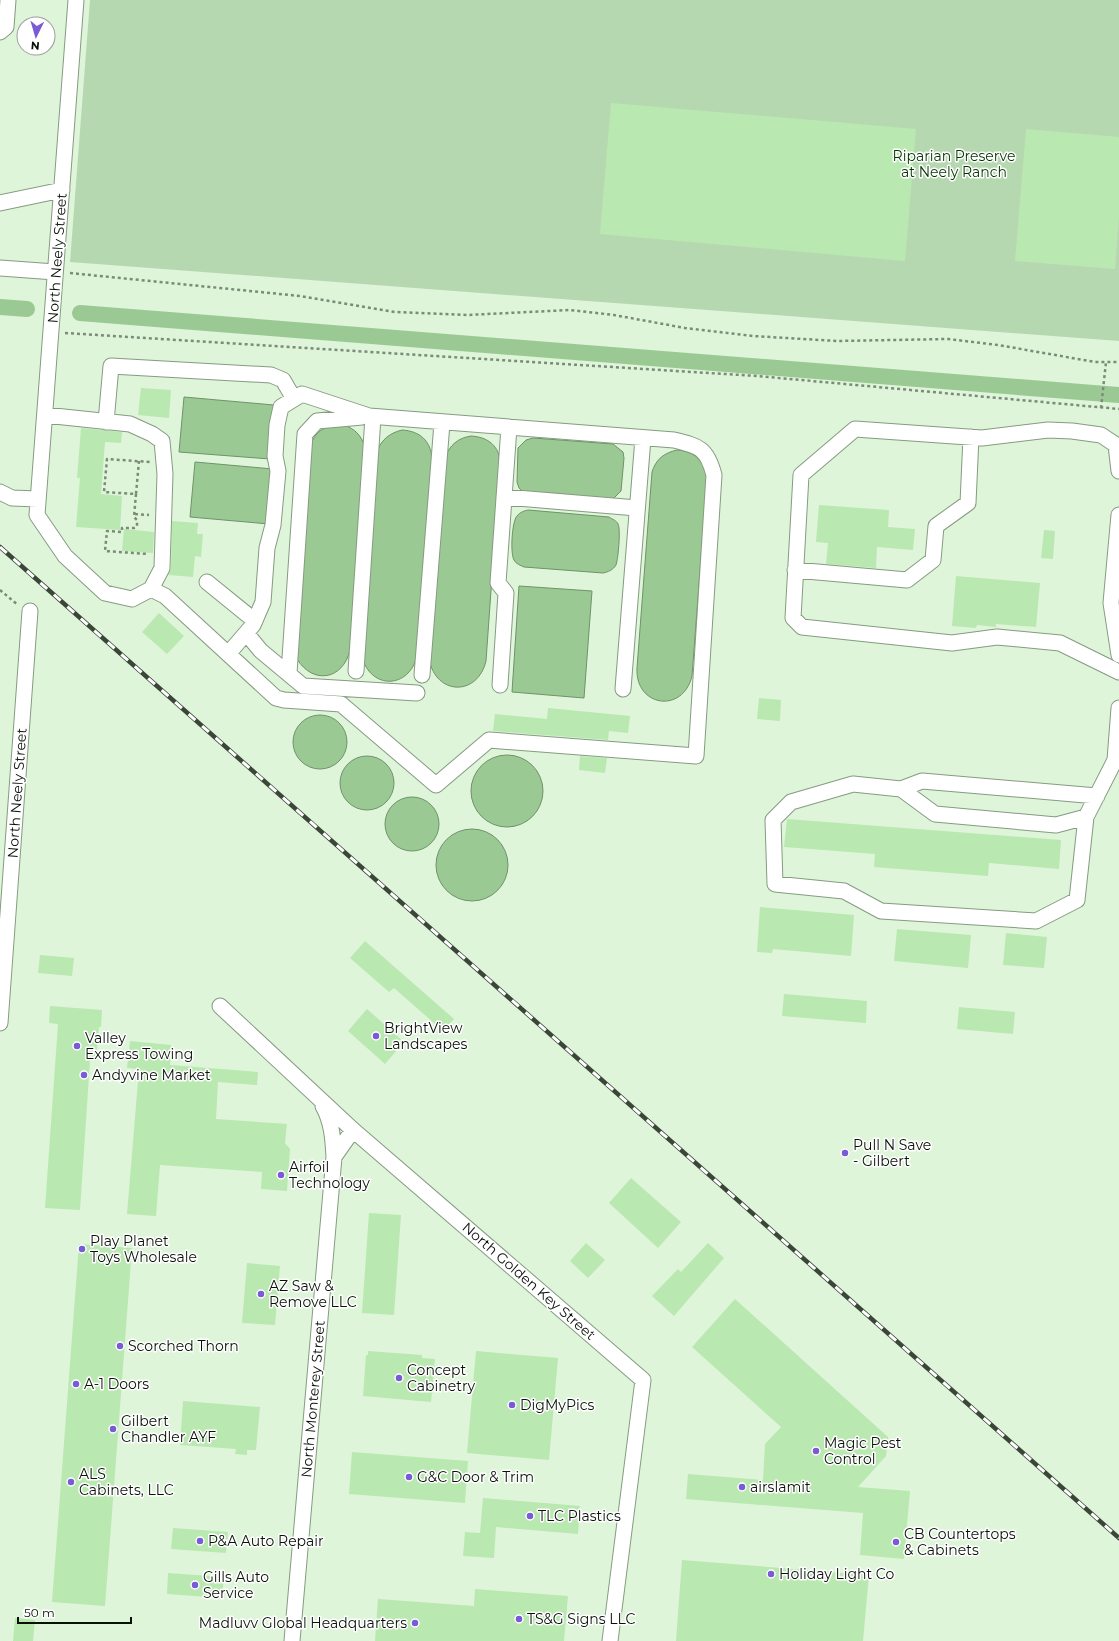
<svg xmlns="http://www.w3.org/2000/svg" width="1119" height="1641" font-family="Montserrat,sans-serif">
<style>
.green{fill:#b6d8b0}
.water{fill:#9bc993;stroke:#6f9269}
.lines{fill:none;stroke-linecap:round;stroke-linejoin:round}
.canal{stroke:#9bc993;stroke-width:16}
.building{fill:#bae8b1}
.minor-casing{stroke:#869b82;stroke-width:17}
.path{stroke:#7c8b79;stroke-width:2.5;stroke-dasharray:3 3;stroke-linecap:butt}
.minor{stroke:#fff;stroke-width:15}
.rail-casing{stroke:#3b4639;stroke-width:4.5}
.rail{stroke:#fff;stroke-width:3;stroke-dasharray:9;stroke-linecap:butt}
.poi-dot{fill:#795bd5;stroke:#fff;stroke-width:1.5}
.labels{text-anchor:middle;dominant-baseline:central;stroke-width:3;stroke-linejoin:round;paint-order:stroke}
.park-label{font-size:14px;fill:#053400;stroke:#fff}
.street-label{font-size:14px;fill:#091008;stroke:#fff}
.poi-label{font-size:14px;fill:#091008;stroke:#fff;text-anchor:start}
</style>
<rect width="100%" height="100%" fill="#def5da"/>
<path class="green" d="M90 0H1119V341L70 262Z"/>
<path class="water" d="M184 397 274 405 270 459 179 452Z
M344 425C355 429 361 435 365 447L350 650C343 680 313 685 297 659L310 446C317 428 326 426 344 425Z
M402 430C420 431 431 441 432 459L417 656C409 689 371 690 362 657L377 451C382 439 390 433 402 430Z
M471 436C488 437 500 446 500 464L486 661C478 695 439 696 430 663L445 457C450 445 458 438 471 436Z
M533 438 613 444 623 452 624 458 621 491 613 499 523 492 519 488 517 482 518 448 526 440Z
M677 450C694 451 706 461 707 479L692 676C683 714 635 707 637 668L652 472C656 459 664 453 677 450Z
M195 462 273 469 269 524 190 517Z
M528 510 609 517C612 519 617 521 618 524 621 529 618 560 616 565 613 570 608 572 603 573L524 567C520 565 516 564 514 560 510 553 512 521 517 516 520 512 524 511 528 510Z
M519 586 592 591 584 698 512 692Z
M293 742a27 27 0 1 1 54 0a27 27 0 1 1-54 0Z
M471 791a36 36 0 1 1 72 0a36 36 0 1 1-72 0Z
M340 783a27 27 0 1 1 54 0a27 27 0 1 1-54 0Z
M385 824a27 27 0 1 1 54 0a27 27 0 1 1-54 0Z
M436 865a36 36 0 1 1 72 0a36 36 0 1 1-72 0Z"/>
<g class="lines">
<path class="canal" d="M0 307 27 309
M80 313 1119 395"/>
</g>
<path class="building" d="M611 103 916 129 905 261 600 234Z
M1026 129 1119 137V216L1115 269 1015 261Z
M141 388 171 390 169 418 138 415Z
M81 428 122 432 121 443 105 442 101 494 122 496 120 530 76 527 80 478H77Z
M819 505 889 510 888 527 915 529 913 550 877 547 876 568 826 564 828 543 816 542Z
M172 521 198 523 197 534H203L201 557 195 556 193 577 168 575 171 568Z
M124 529 154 532 153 553 122 551Z
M1044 530 1055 531 1053 559 1041 558Z
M956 576 1040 583 1036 627 996 624V627L977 625 976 628 952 626Z
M159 613 184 636 167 654 142 632Z
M759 698 781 700 780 721 757 719Z
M548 708 630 716 628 733 609 731 608 740 493 731 495 714 547 719Z
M580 756 607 758 605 773 579 770Z
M787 819 1061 840 1059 869 989 863 988 876 874 867 875 854 784 847Z
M760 907 854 915 851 956 773 949 772 953 757 952Z
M897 929 971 935 968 968 894 961Z
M1006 933 1047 937 1044 968 1003 965Z
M365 941 454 1019 443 1031 394 988 389 992 350 958Z
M40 955 74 958 72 976 38 973Z
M784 994 867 1001 866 1023 782 1016Z
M50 1006 102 1010 101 1027H99L96 1061H90L80 1210 45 1208 58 1024 49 1023Z
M959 1007 1015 1012 1013 1034 957 1029Z
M367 1009 404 1042 385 1064 348 1031Z
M130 1041 171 1045 170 1065 258 1072 257 1085 218 1082 216 1119 287 1124 285 1143 290 1149 287 1191 261 1189 262 1172 160 1165 156 1216 127 1214 139 1069 127 1068Z
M631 1178 681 1222 658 1248 609 1203Z
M369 1213 401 1215 394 1315 362 1313Z
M586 1243 605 1260 588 1278 570 1261Z
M708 1243 724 1258 674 1316 652 1296 678 1269 681 1272Z
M79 1244 132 1248 105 1606 52 1602Z
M247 1263 280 1266 275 1325 242 1323Z
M735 1299 888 1437 886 1456 858 1487 910 1491 904 1559 860 1555 863 1513 686 1499 688 1474 763 1480 765 1444 781 1427 692 1347Z
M368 1351 422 1355V1358L435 1359 431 1402 363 1396 366 1355H368Z
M476 1351 558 1358 549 1460 467 1453Z
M183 1401 260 1407 256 1450H247V1455L235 1454 236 1449 180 1445Z
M352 1452 468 1461 465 1503 349 1494Z
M483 1498 580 1506 578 1534 496 1527 494 1558 463 1556 465 1532 480 1533Z
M173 1528 228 1532 226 1553 171 1549Z
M682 1560 869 1575 863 1641H676Z
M168 1573 224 1577 222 1598 167 1594Z
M475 1589 568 1596 564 1641H375L378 1599 474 1606Z
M15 1618 35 1620 33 1641H13Z"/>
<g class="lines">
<defs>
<path id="minor" d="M0 32 6 27 8 0
M0 203 62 190
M0 268 55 272
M45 415 130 424 152 434 162 441 165 474 162 568 151 589 132 599 105 593 65 556 37 515 76 0
M106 422 111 366 271 375 283 380 294 399
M1119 471 1116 445 1101 435 1072 431 1048 430 982 438 855 429 801 475 793 618 802 627 952 643 997 637 1060 643 1119 672
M0 492 12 498 38 499
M504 497 637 508
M1119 515 1111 603 1119 655
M795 570 907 580 933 560 936 526 968 503 971 437
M207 582 255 621
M151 589 165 596 276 698 284 700 341 704 436 785 489 740 696 756 714 475C707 448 699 446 674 440L369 416 302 394 281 407 277 425 275 456 278 471 273 525 267 548 263 602 253 625 228 654
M246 633 261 651 303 686 417 693
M356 671 373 417
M289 673 305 434 317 421 362 417
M422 675 442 423
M500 685 506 593 498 583 509 427
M623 689 643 438
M901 789 922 781 1097 796
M1086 817 1056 825 935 814 901 789 853 784 791 802 773 820 775 884 844 891 881 911 1036 921 1077 900 1086 817 1115 760 1119 708
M220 1006 353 1130 643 1380 610 1641
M0 1023 30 611
M323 1106C332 1122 333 1139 334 1157
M292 1641 334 1157 353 1130"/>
</defs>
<use href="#minor" class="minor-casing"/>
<path class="path" d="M70 273 300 296 395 312 467 315 570 310 614 315 685 328 753 336 837 341 948 339 998 345 1095 362H1119
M65 333 757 376 1119 409
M1101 408 1106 362
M139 461 136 494 104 492 107 459 150 462
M136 494 134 517 137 520V526L134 528H122V532L107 531 105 551 148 554
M135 514 149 515
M0 590 18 605"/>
<use href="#minor" class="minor"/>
<defs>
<path id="rail" d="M0 547 1119 1538"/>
</defs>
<use href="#rail" class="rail-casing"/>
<use href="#rail" class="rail"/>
</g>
<g class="poi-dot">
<circle cx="376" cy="1036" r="4"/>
<circle cx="77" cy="1046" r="4"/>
<circle cx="84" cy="1075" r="4"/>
<circle cx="845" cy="1153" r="4"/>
<circle cx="281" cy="1175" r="4"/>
<circle cx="82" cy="1249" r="4"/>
<circle cx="261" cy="1294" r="4"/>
<circle cx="120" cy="1346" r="4"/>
<circle cx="399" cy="1378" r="4"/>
<circle cx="76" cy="1384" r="4"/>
<circle cx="512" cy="1405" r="4"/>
<circle cx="113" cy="1429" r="4"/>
<circle cx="816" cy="1451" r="4"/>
<circle cx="409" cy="1477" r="4"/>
<circle cx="71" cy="1482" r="4"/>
<circle cx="742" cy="1487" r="4"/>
<circle cx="530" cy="1516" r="4"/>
<circle cx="200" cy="1541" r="4"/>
<circle cx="896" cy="1542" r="4"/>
<circle cx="771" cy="1574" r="4"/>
<circle cx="195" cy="1585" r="4"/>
<circle cx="519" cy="1619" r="4"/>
<circle cx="415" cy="1623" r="4"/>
</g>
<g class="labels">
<g class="park-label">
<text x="954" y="156">Riparian Preserve<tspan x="954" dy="16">at Neely Ranch</tspan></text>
</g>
<g class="street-label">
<text transform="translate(57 258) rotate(-86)">North Neely Street</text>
<text transform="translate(17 793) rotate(-86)">North Neely Street</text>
<text transform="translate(529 1281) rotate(41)">North Golden Key Street</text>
<text transform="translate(313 1399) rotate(-85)">North Monterey Street</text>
</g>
<g class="poi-label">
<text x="384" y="1028">BrightView<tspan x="384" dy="16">Landscapes</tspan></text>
<text x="85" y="1038">Valley<tspan x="85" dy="16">Express Towing</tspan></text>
<text x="92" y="1075">Andyvine Market</text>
<text x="853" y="1145">Pull N Save<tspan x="853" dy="16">- Gilbert</tspan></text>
<text x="289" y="1167">Airfoil<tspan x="289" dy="16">Technology</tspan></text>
<text x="90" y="1241">Play Planet<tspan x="90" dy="16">Toys Wholesale</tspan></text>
<text x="269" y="1286">AZ Saw &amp;<tspan x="269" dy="16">Remove LLC</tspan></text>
<text x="128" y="1346">Scorched Thorn</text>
<text x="407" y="1370">Concept<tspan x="407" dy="16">Cabinetry</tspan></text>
<text x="84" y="1384">A-1 Doors</text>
<text x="520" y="1405">DigMyPics</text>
<text x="121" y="1421">Gilbert<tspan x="121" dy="16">Chandler AYF</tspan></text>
<text x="824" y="1443">Magic Pest<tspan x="824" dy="16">Control</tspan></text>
<text x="79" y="1474">ALS<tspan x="79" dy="16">Cabinets, LLC</tspan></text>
<text x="417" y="1477">G&amp;C Door &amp; Trim</text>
<text x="750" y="1487">airslamit</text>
<text x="538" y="1516">TLC Plastics</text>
<text x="904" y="1534">CB Countertops<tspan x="904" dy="16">&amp; Cabinets</tspan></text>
<text x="208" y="1541">P&amp;A Auto Repair</text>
<text x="779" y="1574">Holiday Light Co</text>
<text x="203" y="1577">Gills Auto<tspan x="203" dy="16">Service</tspan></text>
<text x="527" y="1619">TS&amp;G Signs LLC</text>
<text x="407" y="1623" text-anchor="end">Madluvv Global Headquarters</text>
</g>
</g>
<g transform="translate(36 36) rotate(185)"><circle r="19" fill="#ffffff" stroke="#9d9f9c"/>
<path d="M0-3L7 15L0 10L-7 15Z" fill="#795bd5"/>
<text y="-6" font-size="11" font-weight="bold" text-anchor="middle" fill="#091008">N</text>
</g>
<path d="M18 1617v6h113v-6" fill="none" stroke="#091008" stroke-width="2"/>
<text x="24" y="1617" font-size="12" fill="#091008" stroke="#ffffff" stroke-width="3" paint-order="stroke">50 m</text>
</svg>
